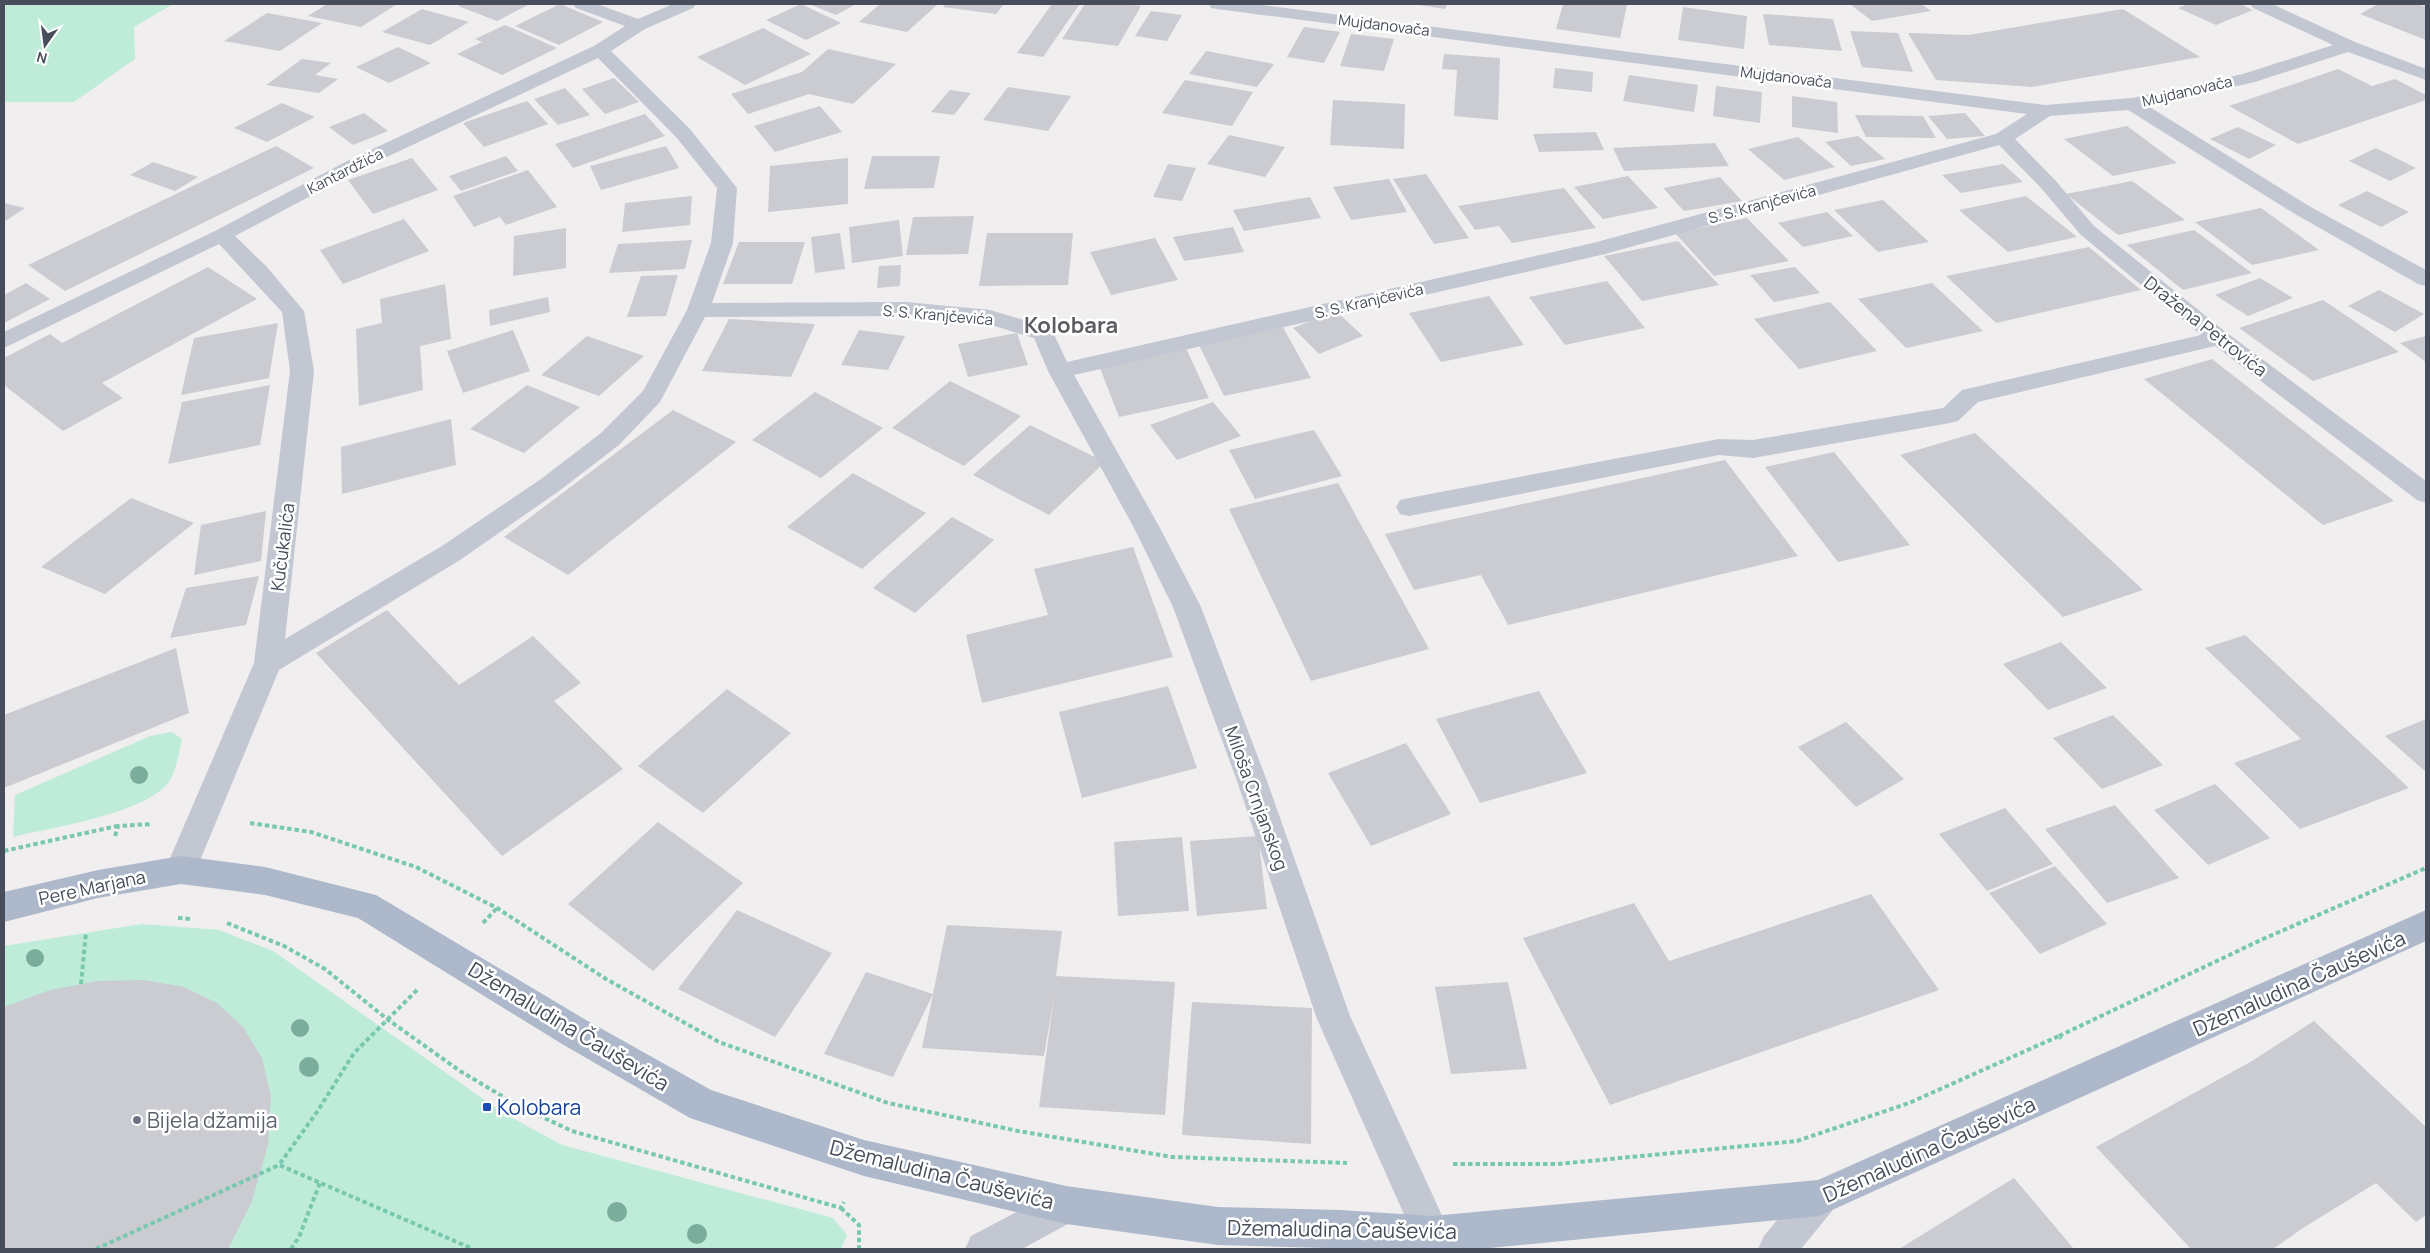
<svg xmlns="http://www.w3.org/2000/svg" width="2430" height="1253" font-family="Manrope,sans-serif">
<style>
.green{fill:#beecd8}
.building{fill:#cbccd2}
.lines{fill:none;stroke-linecap:round;stroke-linejoin:round}
.path{stroke:#78c8af;stroke-width:4;stroke-dasharray:4.5 3;stroke-linecap:butt}
.minor{fill:#c2c7d2;fill-rule:evenodd}
.major{fill:#aeb8cb;fill-rule:evenodd}
.tree{fill:#7bad9d}
.transit-dot{fill:#1a4fb4;stroke:#fff;stroke-width:2}
.worship-dot{fill:#6b7280;stroke:#fff;stroke-width:2}
.labels{text-anchor:middle;dominant-baseline:central;stroke-width:5;stroke-linejoin:round;paint-order:stroke}
.far-street-label{font-size:15px;fill:#474d5a;stroke:#fff}
.street-label{font-size:18px;fill:#474d5a;stroke:#fff}
.near-street-label{font-size:21px;fill:#474d5a;stroke:#fff}
.near-transit-label{font-size:21px;fill:#164399;stroke:#fff;text-anchor:start}
.near-worship-label{font-size:21px;fill:#5b616d;stroke:#fff;text-anchor:start}
.district-label{font-size:22px;font-weight:bold;fill:#5b5d62;stroke:#fff}
</style>
<rect width="100%" height="100%" fill="#f0eeee"/>
<path class="green" d="M4 4H173L134 27 135 59 74 102H4Z
M172 732 182 739C179 751 177 769 170 780 148 814 52 827 13 837L15 795 150 736Z
M142 924 219 930 273 951 503 1113 562 1145 833 1218 847 1235 841 1249H4V946Z"/>
<path class="building" d="M327 4H397L361 27 308 16Z
M463 4H530L497 21 458 6Z
M560 4 603 22 559 45 515 26Z
M801 4 841 23 806 40 766 20Z
M809 4H856L836 15Z
M880 4H938L907 32 859 22Z
M946 4H1004L996 14 943 7Z
M1052 4 1079 5 1043 57 1017 53Z
M1085 4H1126L1141 6 1118 46 1062 39Z
M1413 4H1447L1445 9Z
M1563 4 1627 5 1620 38 1556 29Z
M1850 4H1921L1931 11 1872 21Z
M2188 4H2240L2253 10 2216 25 2178 8Z
M2378 4H2418L2426 7V40L2360 14Z
M1683 7 1747 16 1744 49 1678 40Z
M422 9 469 22 430 45 382 32Z
M2123 9 2200 57 2032 87 1936 80 1908 33 1969 35Z
M1151 11 1182 15 1167 41 1135 36Z
M267 13 322 23 280 51 224 41Z
M1763 14 1833 19 1842 51 1769 45Z
M505 25 557 48 502 75 457 54 482 42 475 39Z
M1304 27 1340 32 1324 63 1287 57Z
M763 28 811 54 745 85 697 57Z
M1850 31 1898 33 1913 72 1862 67Z
M1351 34 1394 39 1384 71 1340 66Z
M398 47 431 63 389 83 356 67Z
M828 49 896 64 853 104 809 94 748 114 731 94 802 72Z
M1206 51 1274 64 1257 87 1189 74Z
M1444 54 1500 58 1498 120 1454 116 1457 70 1442 69Z
M302 59 331 63 315 75 338 79 319 93 266 85Z
M1555 68 1593 72 1592 92 1553 88Z
M2338 69 2372 86 2395 79 2426 95V100L2298 144 2229 106Z
M1629 75 1698 85 1694 112 1623 101Z
M614 78 639 102 605 114 582 89Z
M1185 80 1253 92 1232 126 1162 113Z
M1716 86 1762 92 1760 123 1713 116Z
M1008 87 1071 96 1048 131 983 120Z
M565 88 590 115 558 125 534 99Z
M950 90 971 93 954 115 931 112Z
M1792 96 1837 102 1838 133 1792 127Z
M1333 100 1405 104 1404 149 1330 145Z
M527 101 548 124 484 147 463 123Z
M282 103 315 117 267 142 234 128Z
M820 106 842 132 775 152 754 126Z
M364 113 388 131 353 145 329 127Z
M1965 113 1985 136 1947 139 1928 116Z
M645 114 665 136 573 168 555 144Z
M1855 115 1923 116 1936 138 1866 137Z
M2127 126 2177 163 2113 176 2064 139Z
M2238 127 2276 145 2249 159 2210 139Z
M1596 132 1604 150 1539 152 1533 134Z
M1229 135 1285 147 1265 177 1207 164Z
M1858 136 1885 159 1851 166 1825 142Z
M1798 137 1835 167 1784 180 1748 149Z
M1715 143 1729 166 1624 171 1613 148Z
M276 146 314 168 65 291 28 265Z
M666 146 679 168 601 190 590 166Z
M2376 148 2416 168 2390 181 2349 161Z
M506 156 518 171 461 191 449 176Z
M872 156H940L934 188 864 189Z
M412 158 438 190 373 214 348 180Z
M848 158V204L768 212 770 166Z
M153 162 198 177 175 191 130 175Z
M1168 164 1196 168 1182 201 1153 197Z
M2003 164 2023 182 1961 193 1942 175Z
M528 170 557 207 506 225 500 217 474 227 453 196Z
M1426 174 1469 238 1434 244 1393 179Z
M1628 176 1658 208 1603 219 1574 187Z
M1720 177 1742 201 1684 211 1663 188Z
M1389 179 1407 212 1351 220 1333 187Z
M2132 181 2185 220 2118 235 2066 194Z
M1564 188 1596 228 1512 243 1499 226 1475 230 1458 206Z
M2367 191 2409 212 2381 227 2338 205Z
M692 196 690 225 622 232 625 203Z
M2026 196 2077 237 2008 252 1959 210Z
M1310 197 1321 218 1244 231 1233 210Z
M1883 200 1929 242 1878 252 1834 210Z
M4 203 25 208 4 222Z
M2261 208 2319 250 2252 265 2195 222Z
M1827 212 1853 236 1803 247 1778 223Z
M974 216 968 254 906 255 913 217Z
M1747 218 1789 261 1714 276 1675 233Z
M404 219 429 251 343 284 320 250Z
M899 220 903 256 852 263 849 227Z
M1233 227 1244 252 1184 261 1173 237Z
M566 228V268L513 276 514 236Z
M2194 230 2252 273 2183 290 2127 245Z
M840 233 845 269 815 273 811 237Z
M987 233H1073L1068 285 979 286Z
M1155 238 1178 280 1111 295 1090 252Z
M692 240 685 269 609 273 618 244Z
M1678 241 1719 285 1642 301 1604 256Z
M739 242H805L792 284H723Z
M2089 247 2141 290 1996 323 1946 276Z
M901 265 900 286 877 288 879 266Z
M208 267 257 299 102 383 123 398 63 431 4 385V358L50 334 62 343Z
M1795 267 1820 293 1774 302 1750 275Z
M678 275 666 316 627 317 641 276Z
M2260 278 2293 298 2248 316 2215 295Z
M1607 281 1645 328 1565 345 1529 297Z
M26 283 50 299 4 323V295Z
M1932 283 1983 331 1906 348 1858 299Z
M445 284 451 339 420 346 423 390 359 406 356 329 382 323 380 299Z
M2379 290 2424 314 2395 332 2348 306Z
M1489 296 1524 345 1441 362 1409 313Z
M548 297 550 312 490 326 489 310Z
M2323 300 2391 346 2399 352 2313 381 2239 328Z
M1830 302 1877 351 1799 369 1754 319Z
M1336 311 1363 336 1319 354 1293 328Z
M729 319 815 324 791 377 702 371Z
M278 323 269 378 181 395 194 338Z
M1283 327 1311 378 1224 396 1199 345Z
M513 330 530 371 463 393 447 351Z
M859 330 905 336 888 370 841 365Z
M1017 333 1028 365 968 377 958 344Z
M587 336 644 356 599 396 541 375Z
M2426 336V362L2400 343Z
M1185 346 1209 398 1119 417 1098 363Z
M2212 359 2394 501 2323 525 2144 379Z
M950 381 1021 416 964 466 892 428Z
M270 385 260 445 168 464 182 402Z
M527 385 580 407 524 453 470 429Z
M815 392 883 428 821 478 752 440Z
M1213 402 1241 436 1177 460 1150 425Z
M673 410 736 442 568 575 504 537Z
M451 419 456 465 342 494 341 447Z
M1030 425 1105 462 1049 515 973 475Z
M1314 430 1342 476 1255 499 1229 450Z
M1975 433 2143 590 2063 617 1900 455Z
M1834 452 1910 545 1838 562 1765 467Z
M1725 460 1798 556 1508 625 1481 575 1414 590 1385 534Z
M853 473 926 513 862 569 787 527Z
M1338 483 1429 649 1311 681 1229 509Z
M131 498 194 523 105 594 41 567Z
M266 511 261 561 194 575 201 525Z
M952 517 994 540 915 613 873 588Z
M1133 547 1173 657 982 703 966 635 1048 615 1034 569Z
M259 576 246 625 170 638 186 588Z
M387 610 459 685 533 636 581 683 554 701 623 769 502 856 316 653Z
M2245 635 2409 788 2300 829 2234 763 2301 739 2205 648Z
M2061 642 2107 688 2048 710 2003 664Z
M176 648 189 713 4 788V715Z
M1168 686 1197 768 1082 798 1059 712Z
M727 689 791 733 703 813 638 766Z
M1539 691 1587 773 1480 803 1436 719Z
M2113 715 2163 765 2102 789 2053 738Z
M2426 719V772L2385 736Z
M1846 722 1904 779 1856 807 1798 747Z
M1406 743 1451 814 1371 846 1328 773Z
M2215 784 2270 838 2208 865 2154 810Z
M2115 805 2179 878 2107 903 2045 829Z
M2005 808 2053 864 1987 891 1939 834Z
M658 822 743 883 653 971 568 904Z
M1258 836 1267 909 1197 916 1190 841Z
M1182 837 1189 911 1118 916 1114 842Z
M2055 866 2107 924 2040 954 1989 893Z
M1871 894 1939 990 1610 1105 1523 938 1634 903 1669 961Z
M737 910 832 953 775 1037 678 989Z
M947 925 1062 931 1056 976 1175 982 1165 1115 1039 1107 1054 997 1044 1056 922 1048Z
M866 972 933 994 893 1077 824 1054Z
M144 980 184 987 217 1003 243 1027 262 1058 271 1096 268 1145 252 1201 228 1249H4V1007L50 990 98 981Z
M1508 982 1527 1069 1451 1074 1435 987Z
M1192 1002 1312 1008 1311 1144 1182 1135Z
M2314 1021 2426 1127V1215L2416 1222 2376 1183 2303 1228 2273 1249H2191L2096 1147 2252 1061Z
M2014 1178 2074 1249H1899Z"/>
<g class="lines">
<path class="path" d="M250 823 311 832 416 867 497 908 606 979 719 1042 888 1103 1018 1131 1172 1157 1347 1163
M115 836 118 826 152 824
M4 851 117 826
M178 918 191 919
M227 923 284 946 325 969 387 1019 460 1071 517 1105 572 1131 841 1208 844 1202
M483 923 497 908
M81 984 86 932
M417 990 354 1053 317 1112 279 1165 473 1249
M2059 1036 2263 939 2426 868
M1453 1164H1558L1797 1141 1909 1103 2059 1036 2061 1039
M841 1208 859 1225V1249
M96 1249 279 1165
M291 1249 299 1237 320 1183"/>
<path class="minor" d="M573 4H597L638 19 673 4H696L693 8 645 29 611 51 690 129 737 188 733 243 712 303 906 302 990 310 1051 328 1067 362 1593 243 1996 134 2027 114 1217 9 1211 8 1209 4H1255L2045 105 2132 98 2243 74 2333 45 2253 8 2250 4H2272L2355 42 2426 69V80L2348 52 2255 82 2148 106 2309 206 2426 270V286L2418 284 2295 214 2128 110 2050 116 2015 139 2055 180 2094 226 2227 333 2426 481V503L2417 500 2215 346 1978 402 1958 421 1950 423 1753 458 1719 455 1409 516 1400 514 1396 507 1400 500 1409 498 1719 439 1753 440 1943 408 1962 390 2201 335 2080 234 2041 188 1999 145 1605 254 1074 375 1160 528 1201 607 1267 781 1350 1016 1451 1235 1445 1248 1421 1249 1419 1248 1317 1019 1237 781 1173 607 1134 528 1048 371 1034 338 988 324 906 316 705 317 660 402 619 445 559 491 460 560 279 670 192 880 181 884 170 880 165 870 254 663 290 371 282 312 219 244 4 348V332L215 231 347 161 594 46 625 26 576 8ZM598 58 676 137 717 188 711 243 687 310 643 391 601 433 541 479 442 546 285 639 314 371 304 311 266 266 235 236 361 169Z
M1819 1180 1832 1185 1837 1198 1832 1211 1801 1249H1758L1764 1236 1806 1185Z
M1066 1186 1079 1192 1085 1205 1079 1218 1022 1249H965L971 1236Z"/>
<path class="major" d="M181 856 265 867 376 895 586 1020 711 1090 864 1140 1066 1186 1218 1207 1340 1210 1432 1216 1818 1180 2426 910V941L1819 1216 1479 1249H1363L1218 1245 1066 1224 864 1176 690 1118 562 1044 358 918 265 895 181 884 98 898 4 922V892L98 870Z"/>
</g>
<g class="tree">
<circle cx="139" cy="775" r="9"/>
<circle cx="35" cy="958" r="9"/>
<circle cx="300" cy="1028" r="9"/>
<circle cx="309" cy="1067" r="10"/>
<circle cx="617" cy="1212" r="10"/>
<circle cx="697" cy="1234" r="10"/>
</g>
<rect class="transit-dot" x="482" y="1102" width="10" height="10" rx="2.5"/>
<circle class="worship-dot" cx="137" cy="1120" r="5"/>
<g class="labels">
<g class="far-street-label">
<text transform="translate(1384 25) rotate(7)">Mujdanovača</text>
<text transform="translate(1786 77) rotate(7)">Mujdanovača</text>
<text transform="translate(2187 91) rotate(-13)">Mujdanovača</text>
<text transform="translate(345 171) rotate(-27)">Kantardžića</text>
<text transform="translate(1762 204) rotate(-15)">S. S. Kranjčevića</text>
<text transform="translate(1369 301) rotate(-13)">S. S. Kranjčevića</text>
<text transform="translate(938 315) rotate(5)">S. S. Kranjčevića</text>
</g>
<g class="street-label">
<text transform="translate(2206 326) rotate(38)">Dražena Petrovića</text>
<text transform="translate(282 547) rotate(-83)">Kučukalića</text>
<text transform="translate(1257 798) rotate(70)">Miloša Crnjanskog</text>
<text transform="translate(92 887) rotate(-12)">Pere Marjana</text>
</g>
<g class="near-street-label">
<text transform="translate(2299 983) rotate(-24)">Džemaludina Čauševića</text>
<text transform="translate(569 1026) rotate(31)">Džemaludina Čauševića</text>
<text transform="translate(1929 1149) rotate(-24)">Džemaludina Čauševića</text>
<text transform="translate(942 1174) rotate(14)">Džemaludina Čauševića</text>
<text transform="translate(1342 1229) rotate(1)">Džemaludina Čauševića</text>
</g>
<g class="near-transit-label">
<text x="497" y="1107">Kolobara</text>
</g>
<g class="near-worship-label">
<text x="147" y="1120">Bijela džamija</text>
</g>
<g class="district-label">
<text x="1071" y="325">Kolobara</text>
</g>
</g>
<rect width="2430" height="1253" fill="none" stroke="#474d5a" stroke-width="10"/>
<g transform="translate(45 45) rotate(194)" stroke="#ffffff" stroke-width="4" paint-order="stroke">
<path d="M0-4L9 19L0 12L-9 19Z" fill="#474d5a"/>
<text y="-8" font-size="14" font-weight="bold" text-anchor="middle" fill="#474d5a">N</text>
</g>
</svg>
